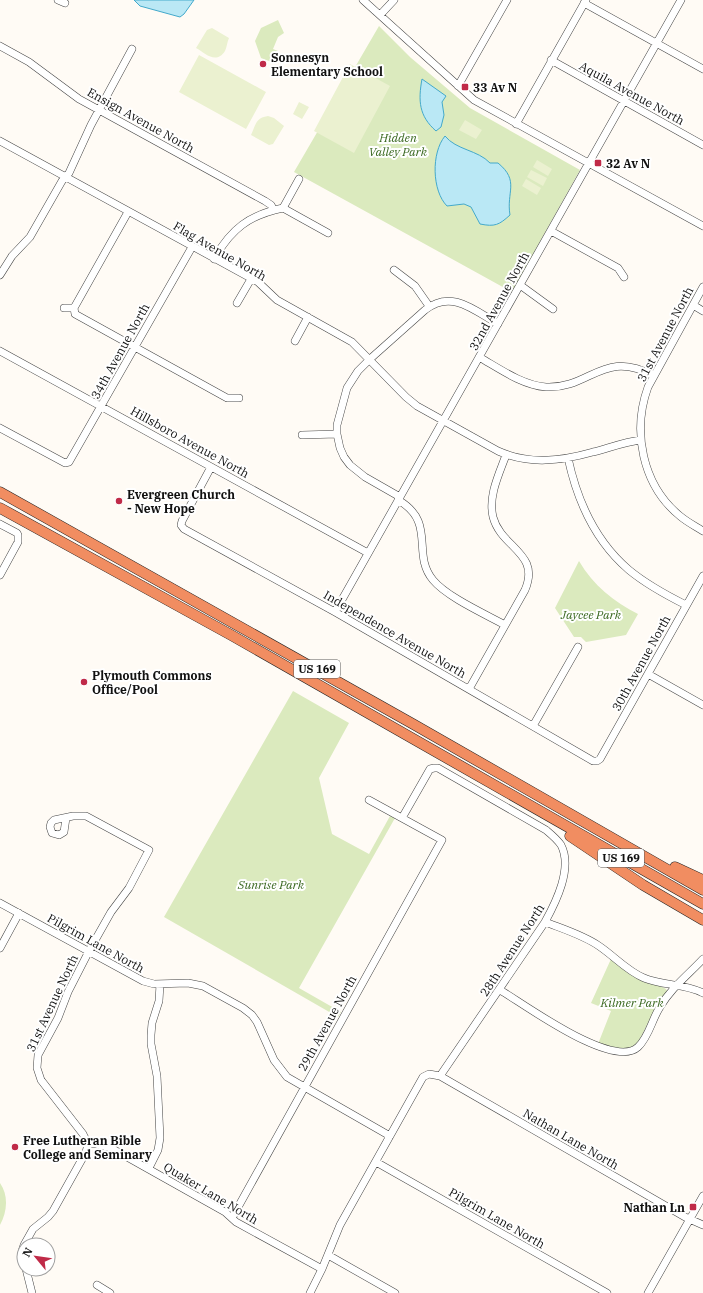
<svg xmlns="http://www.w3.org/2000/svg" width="703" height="1293" font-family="'IBM Plex Serif',serif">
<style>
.green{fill:#dbeabe}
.pitch{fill:#ebf1d0}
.water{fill:#bae8f5;stroke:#43a9cb}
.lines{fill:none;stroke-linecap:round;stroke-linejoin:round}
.minor-casing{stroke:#444;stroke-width:8}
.highway-casing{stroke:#222;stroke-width:11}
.minor{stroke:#fff;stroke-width:7}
.highway{stroke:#f18d61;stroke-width:10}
.poi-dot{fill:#c02a48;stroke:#fff;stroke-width:1.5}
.labels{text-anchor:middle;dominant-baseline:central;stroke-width:4;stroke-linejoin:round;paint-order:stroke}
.shield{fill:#fff;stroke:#585858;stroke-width:1}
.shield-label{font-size:11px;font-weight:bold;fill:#111}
.poi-label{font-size:12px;font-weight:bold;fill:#111;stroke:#fff;text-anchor:start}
.street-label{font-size:12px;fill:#111;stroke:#fff}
.park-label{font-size:12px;font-style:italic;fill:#3b6921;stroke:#fff}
</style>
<rect width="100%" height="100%" fill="#fffbf5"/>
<path class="green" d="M278 20 284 33 278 37 273 49 278 51 274 63 261 58 255 41 261 28Z
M379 26 410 57 470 108 580 170 512 292 294 172Z
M579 561C593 585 614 602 638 614L626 635 586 642 581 637H574L555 608Z
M293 691 349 723 319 778 332 834 369 854 390 816 395 818 299 988 341 1012 338 1017 164 917Z
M611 959 666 989 667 991 655 1009 639 1041C628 1054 613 1048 598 1044L611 1011 591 1003Z
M0 1183C9 1196 7 1212 0 1225Z"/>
<path class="pitch" d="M212 28 229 38C227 42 227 47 225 51 216 65 205 53 196 48L207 30Z
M199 55 266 92 246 129 179 92Z
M350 64 390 86 354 153 314 131Z
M299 102 309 107 302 119 293 114Z
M268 116 274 118 284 126 273 144 269 145 251 135C256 125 255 118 268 116Z
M465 120 482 130 476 139 459 130Z
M537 160 552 169 548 176 533 167Z
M531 170 547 178 543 186 527 177Z
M526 179 541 188 537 195 522 186Z"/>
<path class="water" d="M134 0H194L184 14 180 17 140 6Z
M422 79 446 96 442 102 444 115 441 127 436 131C419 116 418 101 422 79Z
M445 136C456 150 478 150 490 163H498C520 181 506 192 510 215 499 225 495 227 480 224L471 207 464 204 447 206C432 191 431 153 445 136Z"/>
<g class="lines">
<defs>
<path id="minor" d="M58 0 65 3
M363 0 474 100 703 226
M584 3 703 69
M380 15 394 0
M0 46 29 62 79 99 265 201 271 205 274 210
M551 60 703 145
M458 86 507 0
M516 124 586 0
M0 141 258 282 277 300 352 342 406 397 417 406 498 451C529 465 561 461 593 452 609 448 624 442 641 440
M283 208 328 233
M551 231 618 268 624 277
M214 259C231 229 249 215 283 208L299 179
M394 270 415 286 429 306
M0 275 12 256 30 237 62 181 69 173 91 125 132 49
M520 285 553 309
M703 287 648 387C632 431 642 485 680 516 687 522 695 526 703 531
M237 303 251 279
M693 305 703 311
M64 308H74
M74 308 75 314 227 398H239
M74 308 128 212
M295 341 308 317
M0 351 368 553
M479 357C500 369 522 385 546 387 591 389 603 348 654 376
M0 428 65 463 69 462 192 247
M302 435 337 434
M568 458C577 500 595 541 629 570 646 584 666 595 686 605
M211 467 182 521 181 525 184 529 335 612 593 761H597L600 759 703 576
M400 497 365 477 350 465 344 457 340 448 337 434V425L347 388 358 371 370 359 425 310C451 289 474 310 498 324
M398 500C437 522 411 554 433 580 447 597 485 614 505 625
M0 524 17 533 18 535V542L0 575
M335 612 681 0
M648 674 703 705
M469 689 525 590C541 553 501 548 493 517 488 496 499 474 506 455
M533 726 578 647
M66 818 64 832 59 835 52 833 50 827 51 823 54 820 73 816H86L149 850 129 888 111 912 89 951 68 992 58 1018 38 1055 37 1068 41 1080 83 1134 88 1144
M402 818 430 769 434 768H438L546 830C552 835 557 839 561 845 573 868 556 902 545 922L440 1076
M0 903 143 981 154 984 188 983 203 986 243 1008 252 1015 257 1022 274 1060 287 1077 390 1136
M545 922C563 929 583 935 599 946 614 956 627 971 644 978 663 986 683 983 703 993
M0 948 19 913
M500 990C524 1004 613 1070 638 1047 649 1037 652 1019 660 1007 671 988 688 975 703 959
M88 1144H96L111 1148 225 1212 236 1222 322 1269
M376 1162 607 1293
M149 1168 158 1150 160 1138 157 1076 151 1044V1035L152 1023 159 1001 160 984
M232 1218 442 840 369 800
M24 1245 33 1229 48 1217 53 1211 86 1152 88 1144
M24 1245 22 1251 24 1263
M328 1255 395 1293
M26 1269 32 1293
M97 1285 110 1293
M310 1293 322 1269 340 1225 423 1077 429 1074 440 1076 685 1217 703 1225
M648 1293 703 1196"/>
<path id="highway" d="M0 492 413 724 703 890
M0 508 231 635 703 904
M570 836 643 885 703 920
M675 867 703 880"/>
</defs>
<use href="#minor" class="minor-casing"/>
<use href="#highway" class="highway-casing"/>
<use href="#minor" class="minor"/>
<use href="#highway" class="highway"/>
</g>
<g class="poi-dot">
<circle cx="263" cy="64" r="4"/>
<rect x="461" y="83" width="8" height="8" rx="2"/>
<rect x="594" y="159" width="8" height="8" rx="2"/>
<circle cx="119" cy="501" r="4"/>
<circle cx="84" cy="682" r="4"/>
<circle cx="15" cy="1147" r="4"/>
<rect x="689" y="1203" width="8" height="8" rx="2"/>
</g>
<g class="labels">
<g class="shield">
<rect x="294" y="660" width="46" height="18" rx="3"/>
<rect x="598" y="849" width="46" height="18" rx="3"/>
</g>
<g class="shield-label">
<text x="317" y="669">US 169</text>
<text x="621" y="858">US 169</text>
</g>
<g class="poi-label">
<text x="271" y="57">Sonnesyn<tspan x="271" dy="14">Elementary School</tspan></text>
<text x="473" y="87">33 Av N</text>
<text x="606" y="163">32 Av N</text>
<text x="127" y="494">Evergreen Church<tspan x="127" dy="14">- New Hope</tspan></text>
<text x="92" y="675">Plymouth Commons<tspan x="92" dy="14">Office/Pool</tspan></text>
<text x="23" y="1140">Free Lutheran Bible<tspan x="23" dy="14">College and Seminary</tspan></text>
<text x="685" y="1207" text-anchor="end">Nathan Ln</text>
</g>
<g class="street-label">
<text transform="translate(632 93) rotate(29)">Aquila Avenue North</text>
<text transform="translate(141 120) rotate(29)">Ensign Avenue North</text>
<text transform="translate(220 251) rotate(30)">Flag Avenue North</text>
<text transform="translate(499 301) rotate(-61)">32nd Avenue North</text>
<text transform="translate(665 334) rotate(-62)">31st Avenue North</text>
<text transform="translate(120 351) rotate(-61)">34th Avenue North</text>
<text transform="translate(190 442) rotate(29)">Hillsboro Avenue North</text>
<text transform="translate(395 634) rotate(30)">Independence Avenue North</text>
<text transform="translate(641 663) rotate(-61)">30th Avenue North</text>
<text transform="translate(96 943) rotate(29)">Pilgrim Lane North</text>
<text transform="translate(512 950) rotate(-57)">28th Avenue North</text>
<text transform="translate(52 1003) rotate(-65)">31st Avenue North</text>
<text transform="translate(327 1023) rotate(-61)">29th Avenue North</text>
<text transform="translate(571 1139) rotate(30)">Nathan Lane North</text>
<text transform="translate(211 1193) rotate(31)">Quaker Lane North</text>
<text transform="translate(497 1218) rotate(30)">Pilgrim Lane North</text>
</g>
<g class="park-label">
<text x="398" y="137">Hidden<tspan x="398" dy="14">Valley Park</tspan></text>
<text x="591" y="614">Jaycee Park</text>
<text x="271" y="884">Sunrise Park</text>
<text x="632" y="1002">Kilmer Park</text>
</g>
</g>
<g transform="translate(36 1257) rotate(299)"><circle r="19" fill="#ffffff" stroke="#a0a0a0"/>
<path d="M0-3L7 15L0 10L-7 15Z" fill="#c02a48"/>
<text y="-6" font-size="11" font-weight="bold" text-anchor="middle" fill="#111111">N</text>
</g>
</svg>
